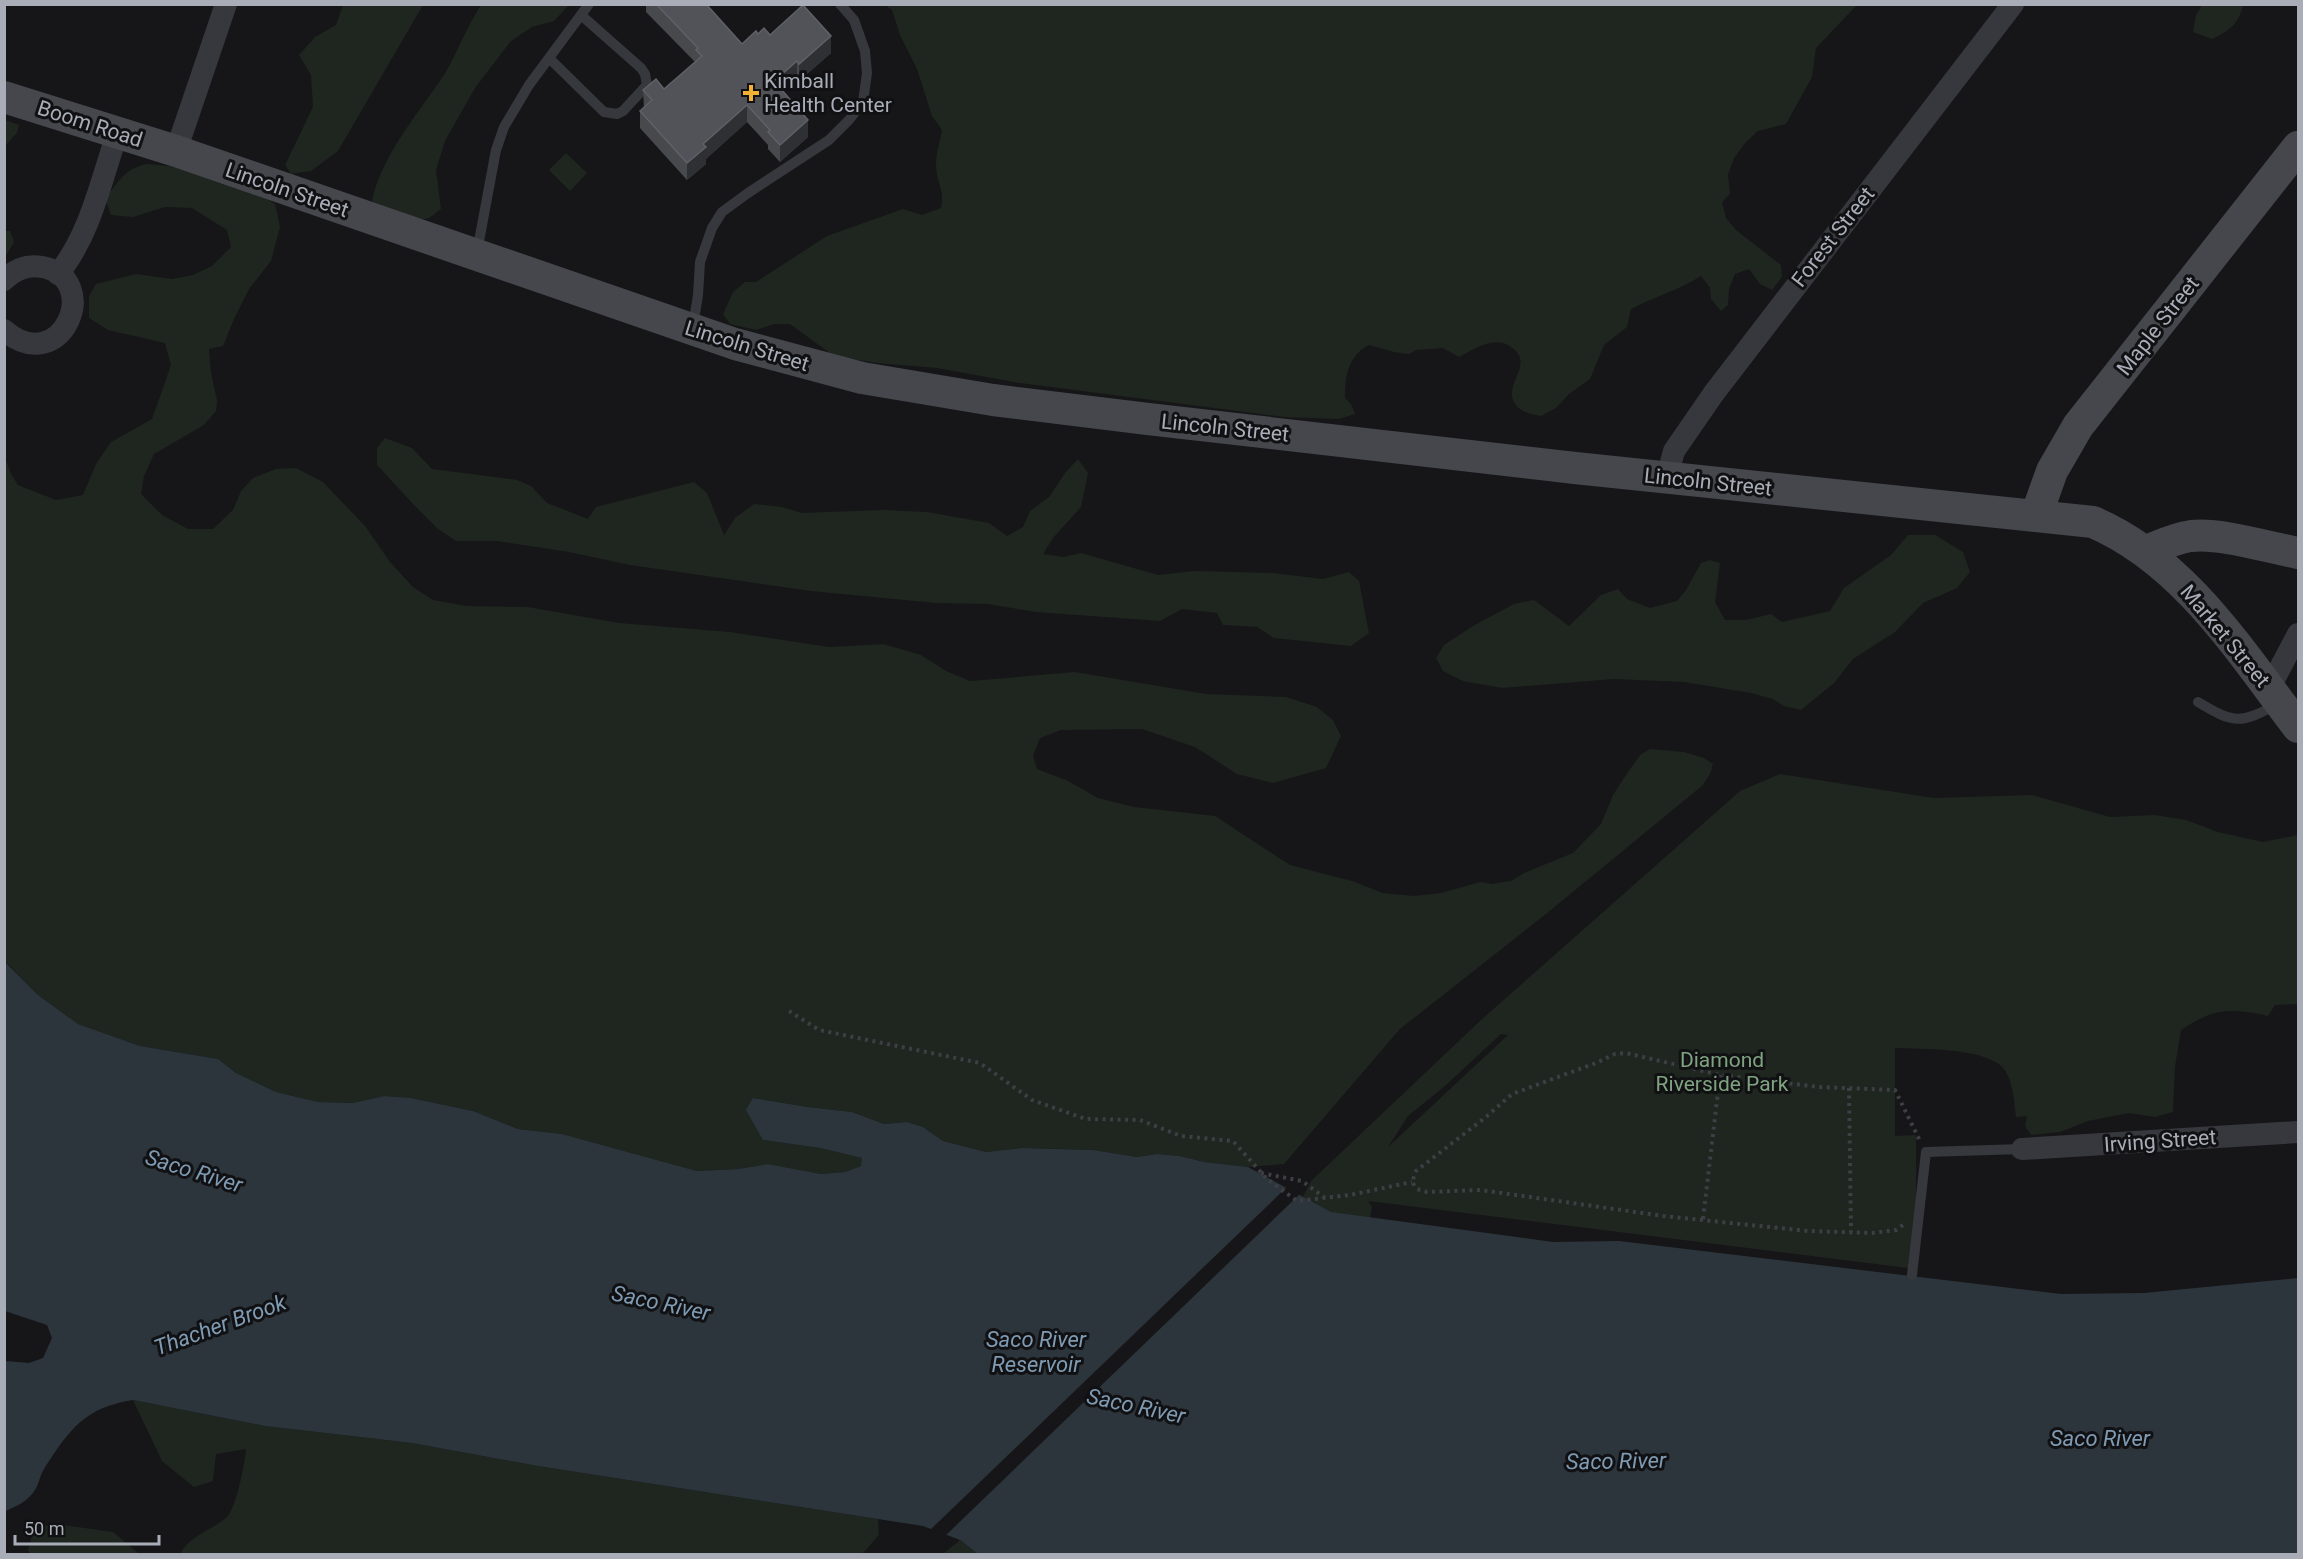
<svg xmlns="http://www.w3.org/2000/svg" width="2303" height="1559" font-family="Roboto,sans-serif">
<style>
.green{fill:#1e261f;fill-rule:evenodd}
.water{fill:#2c353c}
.pier{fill:#161618}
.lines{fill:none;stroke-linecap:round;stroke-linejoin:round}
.path{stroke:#3d3f44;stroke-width:4;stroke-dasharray:3 4.5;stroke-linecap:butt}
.lane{stroke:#37383d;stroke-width:10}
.street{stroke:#37383d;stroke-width:22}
.secondary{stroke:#45474d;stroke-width:32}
.wall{fill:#47494d}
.shaded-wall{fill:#2f3033}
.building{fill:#525359;stroke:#5f6168;stroke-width:1.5}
.poi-dot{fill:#f2b134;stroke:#111113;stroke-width:2}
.labels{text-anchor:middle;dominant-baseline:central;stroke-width:6;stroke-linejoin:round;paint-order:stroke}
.poi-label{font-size:21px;fill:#a8adb8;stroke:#111113;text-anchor:start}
.street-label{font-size:21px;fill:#a8adb8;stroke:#111113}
.park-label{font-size:21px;fill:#7fa381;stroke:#111113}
.water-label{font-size:22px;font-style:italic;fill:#7f9bb3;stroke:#111113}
</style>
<rect width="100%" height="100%" fill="#161618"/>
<path class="green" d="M343 5H423L338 151 311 171 291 174 285 165 313 107 311 75 299 55 315 37 336 25Z
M481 5H569L554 21 532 27 511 41 475 88 445 141 436 170 441 209C437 211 433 216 429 218 409 224 388 211 372 201 382 153 421 111 447 70 459 48 468 25 481 5Z
M885 5H1857L1816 48 1812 77 1786 124 1758 131 1746 142 1734 158 1728 175 1730 194 1722 202 1726 218 1736 230 1781 265 1782 277 1772 290 1760 284 1749 269 1735 274 1729 289 1728 305 1721 311 1711 299 1710 288 1701 276C1679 290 1654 297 1631 309L1627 327 1604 345 1590 379 1569 394 1556 408 1541 416C1532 414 1522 413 1516 405 1500 386 1537 364 1511 347 1495 335 1474 349 1459 357L1443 348 1416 350 1409 354 1394 352 1369 345C1348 356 1345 376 1345 398L1351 404 1355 414 1339 419 1284 417 1020 383 937 368 877 363 834 356 790 324H774L756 330 730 324 723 314 733 292 745 282H756L827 236 903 209 922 215 941 208C945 188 936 183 936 164 936 153 940 141 942 130L932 116 917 69 900 35 892 10Z
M2202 5V4L2243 5C2239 24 2229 31 2212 39L2193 32 2196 15Z
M5 120 19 125 17 133 5 146Z
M566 153 587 173 570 191 549 170Z
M148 164 187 168 256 192 275 204 280 227 271 261 249 289 234 319 223 346 209 349 211 373 217 400 216 411 204 425 154 454 144 476 141 494 162 515 188 529H213L233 510 241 491 253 478 276 469 296 468 323 482 365 526 390 562 413 587 433 600 466 606 528 607 619 623 730 632 829 647 883 644 921 655 946 671 970 681 1075 672 1206 694 1286 697 1317 707 1333 720 1341 736 1326 768 1273 783 1237 774 1195 747 1142 729 1061 730 1040 738 1033 756 1037 769 1068 781 1098 798 1134 807 1215 816 1290 865 1352 881 1383 893 1414 896 1441 893 1480 882 1491 884 1511 881 1524 873 1573 853 1601 824 1613 795 1624 778 1640 755 1650 749 1684 752 1704 758 1713 764 1710 774 1703 785 1546 914 1400 1029 1284 1164 1248 1167 1204 1162 1180 1156 1157 1154 1137 1157 1093 1150 1066 1149 1022 1148 986 1152 943 1141 923 1127 907 1122 884 1124 852 1112 808 1107 754 1098 763 1140 820 1148 863 1158 861 1166 845 1172 821 1174 768 1164 738 1169 697 1171 562 1134 518 1129 473 1111 411 1098 384 1096 353 1103 318 1102 276 1092 236 1073 218 1059 140 1046 78 1024 38 995 5 961 4 455 11 474 18 485 56 500 83 495 96 464 111 442 152 419 171 365 165 343 108 330 89 318V296L96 284 136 274 172 279 193 275 212 266 231 247 227 230 192 208 165 207 133 217 111 215 105 198C120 181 124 168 148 164Z
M5 231H10L14 242 5 257Z
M385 438 412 448 432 469 517 480 531 486 547 503 588 519 596 507 694 482 707 493 724 535 735 518 754 504 782 507 802 513 883 510 927 512 989 523 1007 536 1023 527 1030 511 1049 497 1065 473 1078 459 1088 473 1081 507 1053 538 1043 554 1064 557 1081 553 1158 575 1194 571 1273 573 1323 579 1349 572 1359 581 1369 633 1351 646 1274 638 1257 627 1223 625 1217 613 1182 609 1160 621 1036 612 988 604 936 603 811 591 630 565 569 552 497 541H456L438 529 413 504 377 465V448Z
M1908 535H1935L1963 552 1970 572 1957 588 1923 603 1895 632 1853 659 1834 683 1801 710 1784 706 1773 699 1751 693 1684 682 1614 679 1502 688 1463 681 1443 671 1436 658 1444 645 1473 626 1514 604 1534 600 1569 626 1601 595 1618 589 1627 599 1650 608 1677 601 1686 590 1701 563 1710 560 1720 563 1715 602 1725 620H1746L1771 614 1782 622 1830 611 1844 588 1891 555Z
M1780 774 1934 798 2032 795 2110 817 2155 815 2186 820 2218 832 2263 842 2298 835V1004L2275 1005 2268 1016C2230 1008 2214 1008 2181 1030L2175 1067 2173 1112 2155 1117 2129 1113 2088 1121 2060 1132 2031 1135 2025 1126 2027 1116 2016 1117C2014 1102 2013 1075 2000 1065 1979 1048 1922 1049 1895 1048V1136L1916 1135V1199L1908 1268 1368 1201 1372 1207 1369 1224 1298 1206 1311 1181 1481 1020 1740 791ZM1501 1034 1508 1035 1388 1147 1408 1116 1445 1086Z
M133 1400 265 1426 412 1443 538 1466 878 1519 879 1535 862 1554H180C190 1535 211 1531 227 1517 236 1508 245 1463 246 1449L216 1454 213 1481 194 1487 162 1461Z
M56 1524 113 1532 139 1554H30L28 1550 35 1527Z
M960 1540 978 1554H942L944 1553Z"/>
<path class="water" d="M4 961 38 995 78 1024 140 1046 218 1059 236 1073 276 1092 318 1102 353 1103 384 1096 411 1098 473 1111 518 1129 562 1134 697 1171 738 1169 768 1164 821 1174 845 1172 861 1166 862 1158 820 1148 763 1140 746 1110 753 1098 808 1107 852 1112 884 1124 907 1122 923 1127 943 1141 986 1152 1022 1148 1093 1150 1137 1157 1157 1154 1180 1156 1204 1162 1248 1167 1331 1212 1553 1242 1619 1241 2061 1294 2144 1293 2298 1278V1554H978L960 1540 923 1526 538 1466 412 1443 265 1426 133 1400C85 1407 69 1430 44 1469 40 1475 39 1484 35 1490 28 1501 16 1507 5 1511V1361L29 1363 43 1358 52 1338 47 1325 5 1311Z"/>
<path class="pier" d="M1288 1186 1301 1193 944 1537 929 1531Z"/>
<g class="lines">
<path class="path" d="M789 1011 819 1030 980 1063 1032 1100 1086 1119 1140 1120 1181 1136 1233 1141 1267 1179 1297 1201 1350 1195 1412 1182
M1849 1088 1851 1232
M1261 1173 1302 1181 1325 1198
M1703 1219 1720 1075
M1903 1225 1896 1230 1872 1233 1808 1231 1663 1216 1481 1190 1427 1192 1417 1189 1412 1182 1416 1171 1486 1117 1512 1094 1596 1063 1615 1054 1626 1053 1720 1075 1819 1087 1895 1090 1920 1141"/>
<path class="lane" d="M549 58 604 112 617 114 623 111 647 85 645 74 641 68 581 15
M477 252 496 150 504 127 529 85 589 4
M693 326 698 295 700 262 712 228 722 212 748 193 829 140 849 120 863 102 867 73 865 51 854 20 840 4
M2198 702C2233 723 2240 725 2277 704
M1912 1275 1926 1152 2022 1149"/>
<path class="street" d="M176 151 226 4
M58 274C90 235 101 181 117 134
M4 280C15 269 27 264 42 267 104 278 62 380 4 330
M1667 477 1674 451 1714 393 2013 4
M2269 689 2298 634
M2022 1149 2298 1132"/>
<path class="secondary" d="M4 97 176 151 735 344 862 378 993 400 1148 419 1575 468 2093 522C2184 561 2240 651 2298 727
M2036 516 2052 471 2078 426 2298 147
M2146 551C2161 545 2176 538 2191 536 2222 533 2267 547 2298 553"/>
</g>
<path class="wall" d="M646 4H706L742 44 758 34 770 35 831 53 799 81 797 78 782 91 808 137 780 162 768 149V145L747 122 706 159V164L687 180 640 128V111L644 108 643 90 664 89 695 62 646 12Z"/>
<path class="shaded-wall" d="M831 36V53L799 81V64Z
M797 61V78L774 98V81Z
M747 105V122L706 159V164L687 180V163L703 144Z
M808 120V137L780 162V145Z"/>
<path class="building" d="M656 4H706L742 44 756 31 758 34 764 28 770 35 803 5 831 36 799 64 797 61 774 81 808 120 780 145 768 132 770 130 747 105 703 144 706 147 687 163 640 111 652 100 643 90 656 79 664 89 702 56 696 50 698 48Z"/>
<path class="poi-dot" d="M748 84h6v6h6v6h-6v6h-6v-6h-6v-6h6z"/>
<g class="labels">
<g class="poi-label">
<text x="764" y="81">Kimball<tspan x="764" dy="24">Health Center</tspan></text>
</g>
<g class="street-label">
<text transform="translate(90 124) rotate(18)">Boom Road</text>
<text transform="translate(287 190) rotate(19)">Lincoln Street</text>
<text transform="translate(1833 237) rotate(-52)">Forest Street</text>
<text transform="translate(2158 326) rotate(-52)">Maple Street</text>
<text transform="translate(747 346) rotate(17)">Lincoln Street</text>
<text transform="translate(1225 428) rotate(6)">Lincoln Street</text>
<text transform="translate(1708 482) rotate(6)">Lincoln Street</text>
<text transform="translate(2225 636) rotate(50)">Market Street</text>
<text transform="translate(2160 1141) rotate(-4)">Irving Street</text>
</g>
<g class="park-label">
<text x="1722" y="1060">Diamond<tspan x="1722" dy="24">Riverside Park</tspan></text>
</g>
<g class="water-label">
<text transform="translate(194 1171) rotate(17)">Saco River</text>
<text transform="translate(661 1303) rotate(12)">Saco River</text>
<text transform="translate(220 1325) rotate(-20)">Thacher Brook</text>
<text x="1036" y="1339">Saco River<tspan x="1036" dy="25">Reservoir</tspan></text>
<text transform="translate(1136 1406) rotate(12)">Saco River</text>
<text x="2100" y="1438">Saco River</text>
<text transform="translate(1616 1461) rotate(-1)">Saco River</text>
</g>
</g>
<rect width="2303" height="1559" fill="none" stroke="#a8adb8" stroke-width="12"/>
<path d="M15 1535v9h144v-9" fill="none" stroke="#a8adb8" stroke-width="3"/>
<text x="24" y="1535" font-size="18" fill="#a8adb8" stroke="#111113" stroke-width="4.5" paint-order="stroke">50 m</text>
</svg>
